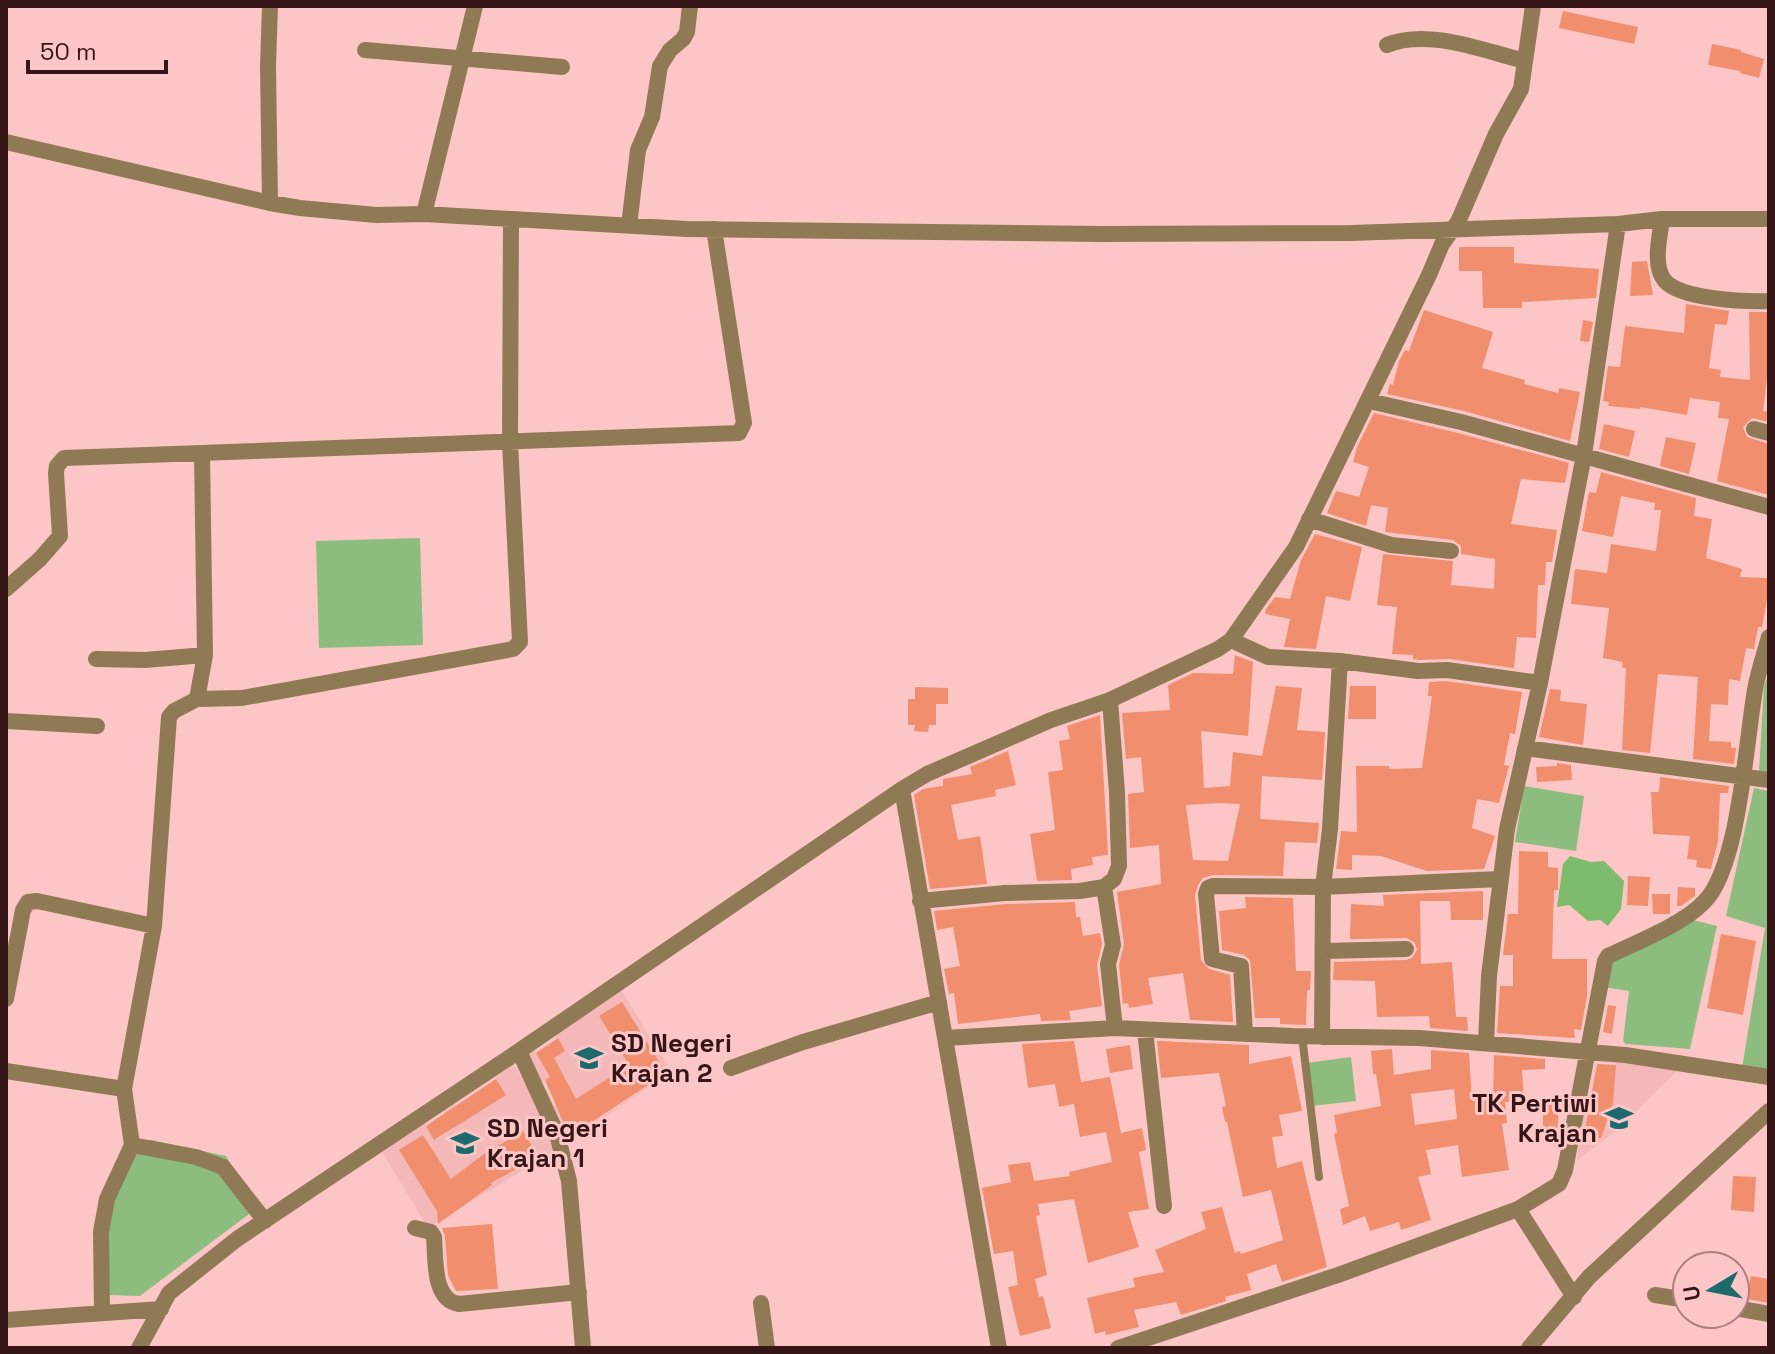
<svg xmlns="http://www.w3.org/2000/svg" width="1775" height="1354" font-family="'Space Grotesk',sans-serif">
<style>
.built{fill:#f4b8b8;fill-rule:evenodd}
.green{fill:#8cbd7f}
.forest{fill:#7dbc6c}
.building{fill:#f08e6d;fill-rule:evenodd}
.lines{fill:none;stroke-linecap:round;stroke-linejoin:round}
.service{stroke:#907a56;stroke-width:8}
.minor{stroke:#907a56;stroke-width:16}
.labels{text-anchor:middle;dominant-baseline:central;stroke-width:6;stroke-linejoin:round;paint-order:stroke}
.poi-label{font-size:26px;font-weight:bold;fill:#351516;stroke:#fdc6c6;text-anchor:start}
</style>
<rect width="100%" height="100%" fill="#fdc6c6"/>
<path class="built" d="M618 985 671 1071 595 1124 567 1139 520 1047ZM622 1002 666 1073 643 1087 599 1017ZM553 1031 565 1051 543 1064 531 1045ZM620 1070 636 1094 584 1128 568 1105ZM561 1072 573 1094 554 1105 542 1082Z
M1588 1058 1677 1071 1616 1131 1577 1160ZM1590 1061 1616 1063 1613 1104 1601 1137 1584 1140Z
M513 1063 563 1146 428 1228 378 1145ZM495 1077 506 1095 463 1120 453 1102ZM443 1109 455 1128 435 1140 423 1121ZM523 1131 537 1157 498 1179 484 1154ZM423 1135 458 1191 400 1150ZM475 1162 492 1185 472 1199 455 1176Z"/>
<path class="green" d="M420 538 423 645 319 648 316 541Z
M1769 673V773L1759 771 1764 686Z
M1524 786 1584 796 1576 851 1515 842Z
M1754 788 1769 791V1070L1742 1068 1765 928 1726 916Z
M1689 919 1717 926 1690 1049 1626 1044 1623 1041 1629 991 1603 987 1610 961Z
M1351 1057 1356 1101 1312 1106 1307 1063Z
M151 1140 226 1156 257 1208 140 1296 109 1295 106 1203 139 1143Z"/>
<path class="forest" d="M1570 856 1591 862 1604 861 1624 881 1621 909 1608 926 1600 920 1588 921 1569 905 1557 907 1563 864Z"/>
<path class="building" d="M1563 11 1638 27 1634 44 1559 28Z
M1712 44 1741 50V52L1764 59 1759 78 1740 73V71L1708 65Z
M1459 247H1514V263L1599 269 1596 298 1522 302V308H1483L1482 271H1459Z
M1647 261 1653 295 1630 296 1632 262Z
M1686 304 1729 311 1727 325 1715 324 1709 368 1721 370 1720 377 1750 380 1749 312H1769V362L1763 411 1769 412V422L1752 418 1743 427 1747 437 1769 444V495L1717 481 1729 419 1718 418 1720 402 1690 398 1687 415 1640 407V409L1608 406 1609 402 1603 401 1608 366 1620 367 1625 326 1684 333Z
M1424 310 1493 332 1482 368 1525 380 1524 384 1558 393 1559 388 1580 392 1570 441 1464 411 1387 394 1390 384 1393 385 1399 361 1405 350 1409 351Z
M1583 320 1593 322 1589 342 1580 341Z
M1374 413 1458 433 1569 463 1565 483 1521 479 1511 524 1557 530 1552 562H1546L1545 585H1538L1536 638 1517 637 1514 668 1520 669 1449 659 1419 660 1413 659V655L1392 654 1397 607 1377 605 1383 554 1453 561 1451 585 1494 589 1495 559 1461 554V546L1453 540 1385 532 1388 508 1371 505 1366 526 1327 513 1336 491 1359 497 1369 467 1353 462 1357 447Z
M1604 424 1635 431 1629 457 1599 449Z
M1666 437 1696 443 1689 474 1660 466Z
M1601 472 1696 498 1694 516 1712 519 1706 558 1742 569 1740 577 1767 578 1768 595 1762 627H1758L1754 649 1746 648 1740 681 1729 679 1728 705 1711 704 1709 741 1731 742V748H1736L1734 764 1693 759 1698 677 1658 674 1650 753 1622 750 1626 668H1622L1623 662 1603 658 1609 608 1571 604 1575 569 1607 573 1611 544 1656 551 1661 510H1654L1655 503 1621 496 1613 537 1582 531 1589 492 1596 493Z
M1315 534 1362 547 1350 601 1326 596 1316 649 1284 647 1290 619 1265 614 1266 609 1275 597 1290 599 1301 560Z
M1235 655 1253 662 1248 736 1201 731 1204 788 1230 786 1233 752 1262 756 1276 686 1302 688 1297 730 1325 732 1322 780 1262 776 1260 819 1319 823 1317 843 1285 842 1283 876 1213 875 1203 878 1198 885 1195 895 1201 960 1209 969 1230 975 1233 1022 1190 1020 1183 973 1148 978 1153 1004 1129 1008 1128 1003 1123 1004 1119 965 1124 944 1117 892 1161 884 1159 845 1130 848 1128 794 1144 792 1141 757 1126 759 1122 713 1170 710 1168 685 1193 673 1233 674ZM1220 803 1240 804 1228 861 1193 860 1186 805Z
M1446 681 1522 692 1515 734 1510 733 1504 765 1509 766 1499 803 1477 799 1472 828 1495 836 1484 869 1427 871 1381 856 1352 855V870L1336 869 1341 831 1357 832 1356 766H1389V769L1422 768 1432 696H1428L1429 682Z
M1350 686H1376V719H1348Z
M915 687 948 688V704H936V725H929L928 732 914 731 915 725H908V699H915Z
M1550 689 1561 690 1560 701 1587 704 1583 745 1539 737Z
M1100 715 1108 855 1092 857 1093 865 1071 869 1072 880 1037 881 1030 834 1055 830 1048 772 1063 770 1059 741 1070 739 1067 726Z
M1008 751 1016 785 995 790 996 796 951 805 958 840 980 836 987 884 930 889 914 795 923 789 943 786V779L972 774 970 767Z
M1557 763 1571 765 1572 780 1537 782 1536 767 1557 766Z
M1660 777 1729 786 1728 793H1720L1718 841 1711 869 1696 867 1697 860 1687 859 1690 836 1653 834 1651 792H1659Z
M1519 851 1548 852V867L1558 868V890H1554L1552 959H1587V996L1581 1030 1574 1029 1575 1038 1497 1033 1500 986H1513V955H1503L1508 914H1518Z
M1628 876 1650 877 1648 906 1627 905Z
M1678 887 1695 888V896L1681 906H1677Z
M1483 891V920H1451L1450 901H1420L1421 964 1452 962 1456 1017H1467L1468 1031 1430 1028 1429 1016 1377 1017 1375 981 1333 980 1334 962 1406 960 1412 958 1417 950 1415 943 1407 938 1350 939 1351 904 1384 906 1383 895Z
M1652 894H1670V914H1653Z
M1245 897 1293 898 1296 971H1311L1310 990H1307L1306 1025 1280 1024V1018H1255L1250 960 1244 955 1222 950 1219 911 1246 908Z
M1075 902 1076 917H1080L1083 936 1100 933 1102 944 1097 965 1102 1006 1069 1011 1071 1020 1041 1021 1040 1014 958 1024 954 993 949 994 944 969 960 966 953 927 937 930 934 911 1006 904Z
M1721 934 1756 941 1743 1015 1707 1008Z
M622 1002 666 1073 583 1128 568 1133 545 1080 550 1077 536 1053 558 1038 565 1051 554 1058 576 1099 629 1065 599 1016Z
M1608 1005 1616 1006 1612 1034 1603 1032Z
M1074 1041 1081 1082 1110 1077 1121 1133 1142 1128 1146 1150 1139 1152 1149 1209 1128 1212 1139 1247 1088 1263 1074 1199 1038 1204 1040 1215 1036 1216 1047 1275 1035 1279 1039 1297 1043 1296 1051 1328 1020 1336 1008 1287 1018 1285 1013 1251 994 1254 982 1188 1011 1182 1008 1165 1030 1162 1034 1181 1070 1176 1069 1172 1112 1162 1106 1132 1080 1137 1074 1104 1059 1107 1055 1084 1028 1088 1022 1044Z
M1157 1041 1249 1045V1064L1291 1056 1302 1111 1279 1115 1283 1136 1272 1137 1277 1168 1302 1161 1327 1267 1282 1282 1276 1264 1247 1274 1251 1290 1225 1297 1226 1301 1181 1315 1176 1302 1134 1310 1139 1327 1106 1335 1105 1331 1095 1334 1087 1298 1135 1287 1133 1278 1164 1272 1155 1250 1206 1229 1201 1212 1222 1207 1235 1253 1240 1251 1241 1254 1283 1240 1271 1190 1243 1197 1227 1122H1225L1222 1107 1226 1106 1219 1073 1161 1078Z
M1130 1045 1133 1069 1110 1073 1106 1049Z
M1392 1049 1394 1075 1431 1069V1050L1469 1053 1472 1101 1493 1100 1494 1055 1545 1059V1069L1522 1070 1524 1101 1505 1102 1507 1123 1502 1124 1509 1170 1462 1177 1458 1145 1426 1150 1431 1174 1418 1177 1431 1220 1401 1230 1399 1222 1370 1231 1365 1216 1343 1225 1340 1209 1349 1206 1334 1134 1337 1133 1334 1115 1381 1106 1376 1074H1373L1371 1051ZM1454 1089 1457 1119 1415 1125 1411 1094Z
M1597 1064 1616 1065 1613 1104 1601 1138 1583 1140Z
M496 1079 506 1095 434 1140 426 1126Z
M1543 1102H1558V1144L1543 1143Z
M523 1131 538 1157 491 1183 492 1185 438 1224 437 1211 399 1150 423 1135 451 1179 484 1154Z
M1733 1176 1756 1177 1754 1212 1731 1210Z
M492 1224 498 1289 456 1291 448 1275 445 1236 442 1228Z
M1751 1276 1769 1279V1303L1747 1299Z"/>
<g class="lines">
<path class="service" d="M1302 1036 1319 1177"/>
<path class="minor" d="M270 6 268 66 270 203
M1387 45C1428 28 1484 51 1525 61
M365 50 562 67
M6 142 270 203 300 208 376 215 424 214 687 229 1103 234 1351 233 1618 224 1662 219H1769
M424 214 475 6
M1662 219C1660 236 1652 266 1665 281 1681 299 1745 302 1769 301
M629 226 638 150 652 117 660 66 670 50 683 39 687 32 690 6
M1369 401 1461 422 1769 507
M1754 429 1769 433
M1309 519 1391 545 1451 551
M6 589 40 559 60 536 56 473 57 466 64 458 739 433 744 423 714 229
M1231 640 1268 657 1340 661 1418 671 1447 670 1540 683
M96 659 145 660 205 655
M197 699 242 698 513 649 520 642 510 442 511 219
M6 721 97 726
M1525 748 1769 780
M902 789 945 1038 1115 1028 1292 1036 1419 1038 1625 1055 1769 1077
M1104 887 1113 945 1108 964 1115 1028
M920 901 1005 893 1080 891 1104 887 1114 879 1119 866 1117 792 1110 700
M154 926 169 717 174 711 197 699 205 655 202 455
M1324 951 1406 949
M6 999 23 910 28 902 37 901 154 926 124 1089 132 1145 107 1199 101 1232 102 1312
M1145 1030 1164 1206
M1245 1034 1241 966 1212 959 1206 894 1208 888 1213 886 1323 887 1330 829 1340 661
M1322 1037 1323 887 1499 879
M945 1038 999 1348
M1486 1042 1489 976 1507 829 1540 683 1584 455 1618 224
M519 1051 557 1134 569 1181 583 1348
M731 1068 803 1042 939 1002
M6 1071 124 1089
M132 1145 196 1157 223 1167 265 1221
M1518 1209 1574 1297
M415 1228 431 1232 434 1237C436 1258 432 1300 459 1304L579 1292
M1655 1295 1687 1300
M761 1303 767 1348
M1735 1308 1769 1314
M6 1320 161 1309
M139 1348 169 1293 237 1239 519 1051 902 789 927 774 1051 720 1110 700 1218 649 1231 640 1296 547 1429 275 1442 244 1458 222 1496 134 1521 89 1533 6
M1118 1348 1338 1275 1518 1209 1559 1184 1565 1170 1605 961 1608 956C1637 942 1682 925 1704 902 1739 868 1746 741 1755 690 1758 672 1764 655 1769 637
M1529 1348 1589 1277 1769 1111"/>
</g>
<defs>
<symbol id="school-bare" viewBox="-9 -9 18 18"><path d="M0-5L7-2L0 1L-7-2ZM-4 1L0 2.5L4 1V4Q0 6-4 4Z" fill="#1d6a6d" stroke="#fdc6c6" stroke-width="2.5" paint-order="stroke"/></symbol>
</defs>
<g fill-rule="evenodd">
<use href="#school-bare" x="569" y="1038" width="40" height="40"/>
<use href="#school-bare" x="1599" y="1098" width="40" height="40"/>
<use href="#school-bare" x="445" y="1123" width="40" height="40"/>
</g>
<g class="labels">
<g class="poi-label">
<text x="611" y="1043">SD Negeri<tspan x="611" dy="30">Krajan 2</tspan></text>
<text x="1597" y="1103" text-anchor="end">TK Pertiwi<tspan x="1597" dy="30">Krajan</tspan></text>
<text x="487" y="1128">SD Negeri<tspan x="487" dy="30">Krajan 1</tspan></text>
</g>
</g>
<rect width="1775" height="1354" fill="none" stroke="#351516" stroke-width="16"/>
<g transform="translate(1711 1290) rotate(260)"><circle r="38" fill="#fdc6c6" stroke="#ad7f80" stroke-width="2"/>
<path d="M0-6L14 30L0 20L-14 30Z" fill="#1d6a6d"/>
<text y="-12" font-size="22" font-weight="bold" text-anchor="middle" fill="#351516">U</text>
</g>
<path d="M28 60v12h138v-12" fill="none" stroke="#351516" stroke-width="4"/>
<text x="40" y="60" font-size="24" fill="#351516" stroke="#fdc6c6" stroke-width="6" paint-order="stroke">50 m</text>
</svg>
